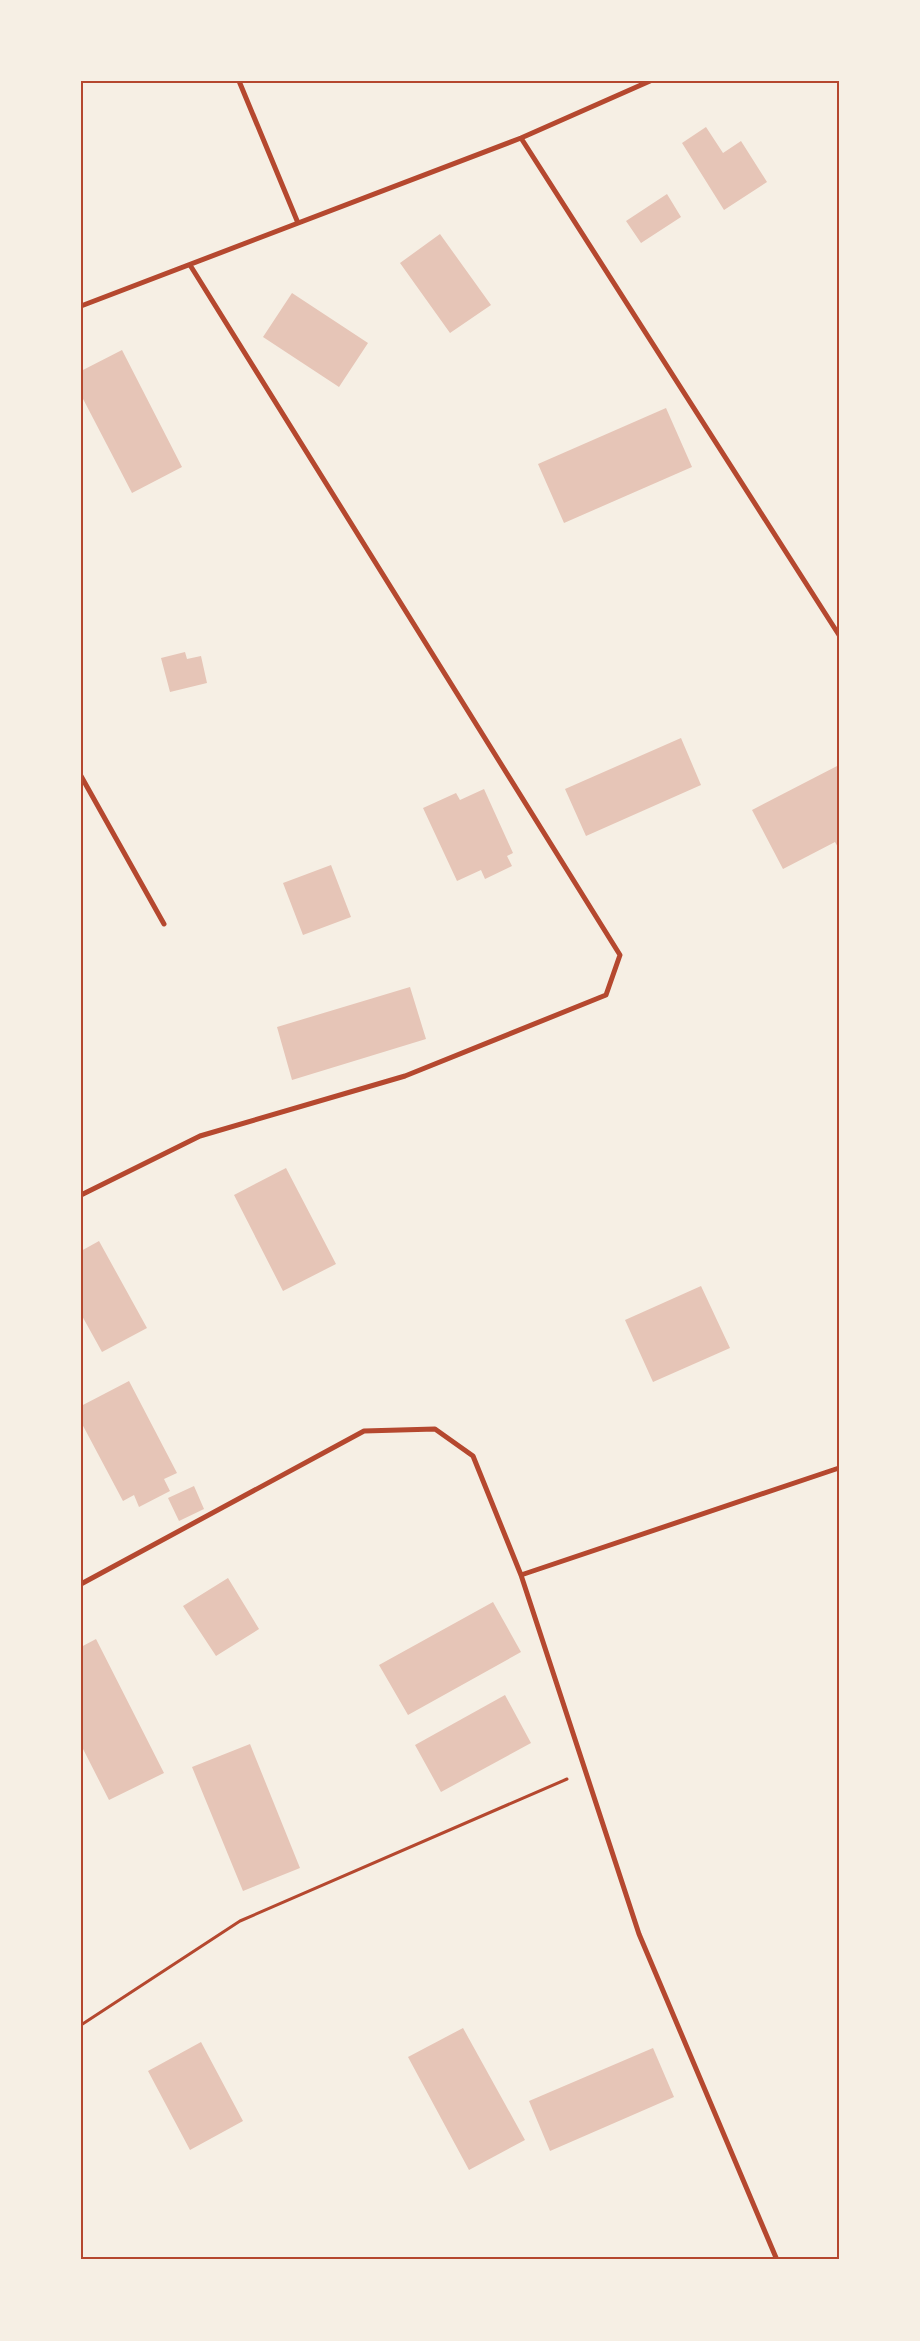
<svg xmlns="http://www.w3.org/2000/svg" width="920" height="2341" font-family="'IBM Plex Sans',sans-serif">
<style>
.building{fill:#e6c5b7}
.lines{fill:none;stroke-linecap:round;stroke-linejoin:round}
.path{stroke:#b5482f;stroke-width:3}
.minor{stroke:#b5482f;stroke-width:5}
.neatline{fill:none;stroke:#b5482f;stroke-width:2}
</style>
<rect width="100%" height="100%" fill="#f6efe4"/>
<path class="building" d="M706 127 723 153 741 141 767 182 724 210 682 143Z
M667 194 681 217 641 243 626 221Z
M440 234 491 305 450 333 400 263Z
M292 293 368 343 339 387 263 337Z
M122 350 182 467 132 493 81 395V371Z
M666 408 692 467 564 523 538 464Z
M185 652 187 659 201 656 207 683 170 692 161 658Z
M681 738 701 785 586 836 565 789Z
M839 765V849L835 842 783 869 752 810Z
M484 789 513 853 507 856 512 866 485 879 481 870 457 881 423 808 456 793 460 800Z
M331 865 351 917 303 935 283 883Z
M410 987 426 1039 292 1080 277 1027Z
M286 1168 336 1264 283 1291 234 1195Z
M99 1241 147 1328 102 1352 81 1314V1251Z
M701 1286 730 1348 653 1382 625 1320Z
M129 1381 177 1473 164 1479 170 1491 139 1507 134 1495 123 1501 81 1422V1406Z
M194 1486 204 1509 179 1521 168 1498Z
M228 1578 259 1629 216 1656 183 1606Z
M493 1602 521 1652 408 1715 379 1665Z
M96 1639 164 1773 109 1800 81 1745V1647Z
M505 1695 531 1743 441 1792 415 1745Z
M250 1744 300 1868 243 1891 192 1767Z
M463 2028 525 2140 469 2170 408 2057Z
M201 2042 243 2121 190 2150 148 2071Z
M653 2048 674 2097 550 2151 529 2101Z"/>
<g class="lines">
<path class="path" d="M81 2025 240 1921 567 1779"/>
<path class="minor" d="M239 81 298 223
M521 138 839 635
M81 306 521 138 650 81
M81 776 164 924
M81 1195 200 1136 405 1076 606 995 620 955 190 265
M521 1575 839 1468
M81 1584 364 1431 435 1429 473 1456 521 1575 639 1934 777 2260"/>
</g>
<rect width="920" height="2341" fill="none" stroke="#f6efe4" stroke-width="165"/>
<rect x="82" y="82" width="756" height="2176" class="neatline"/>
</svg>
